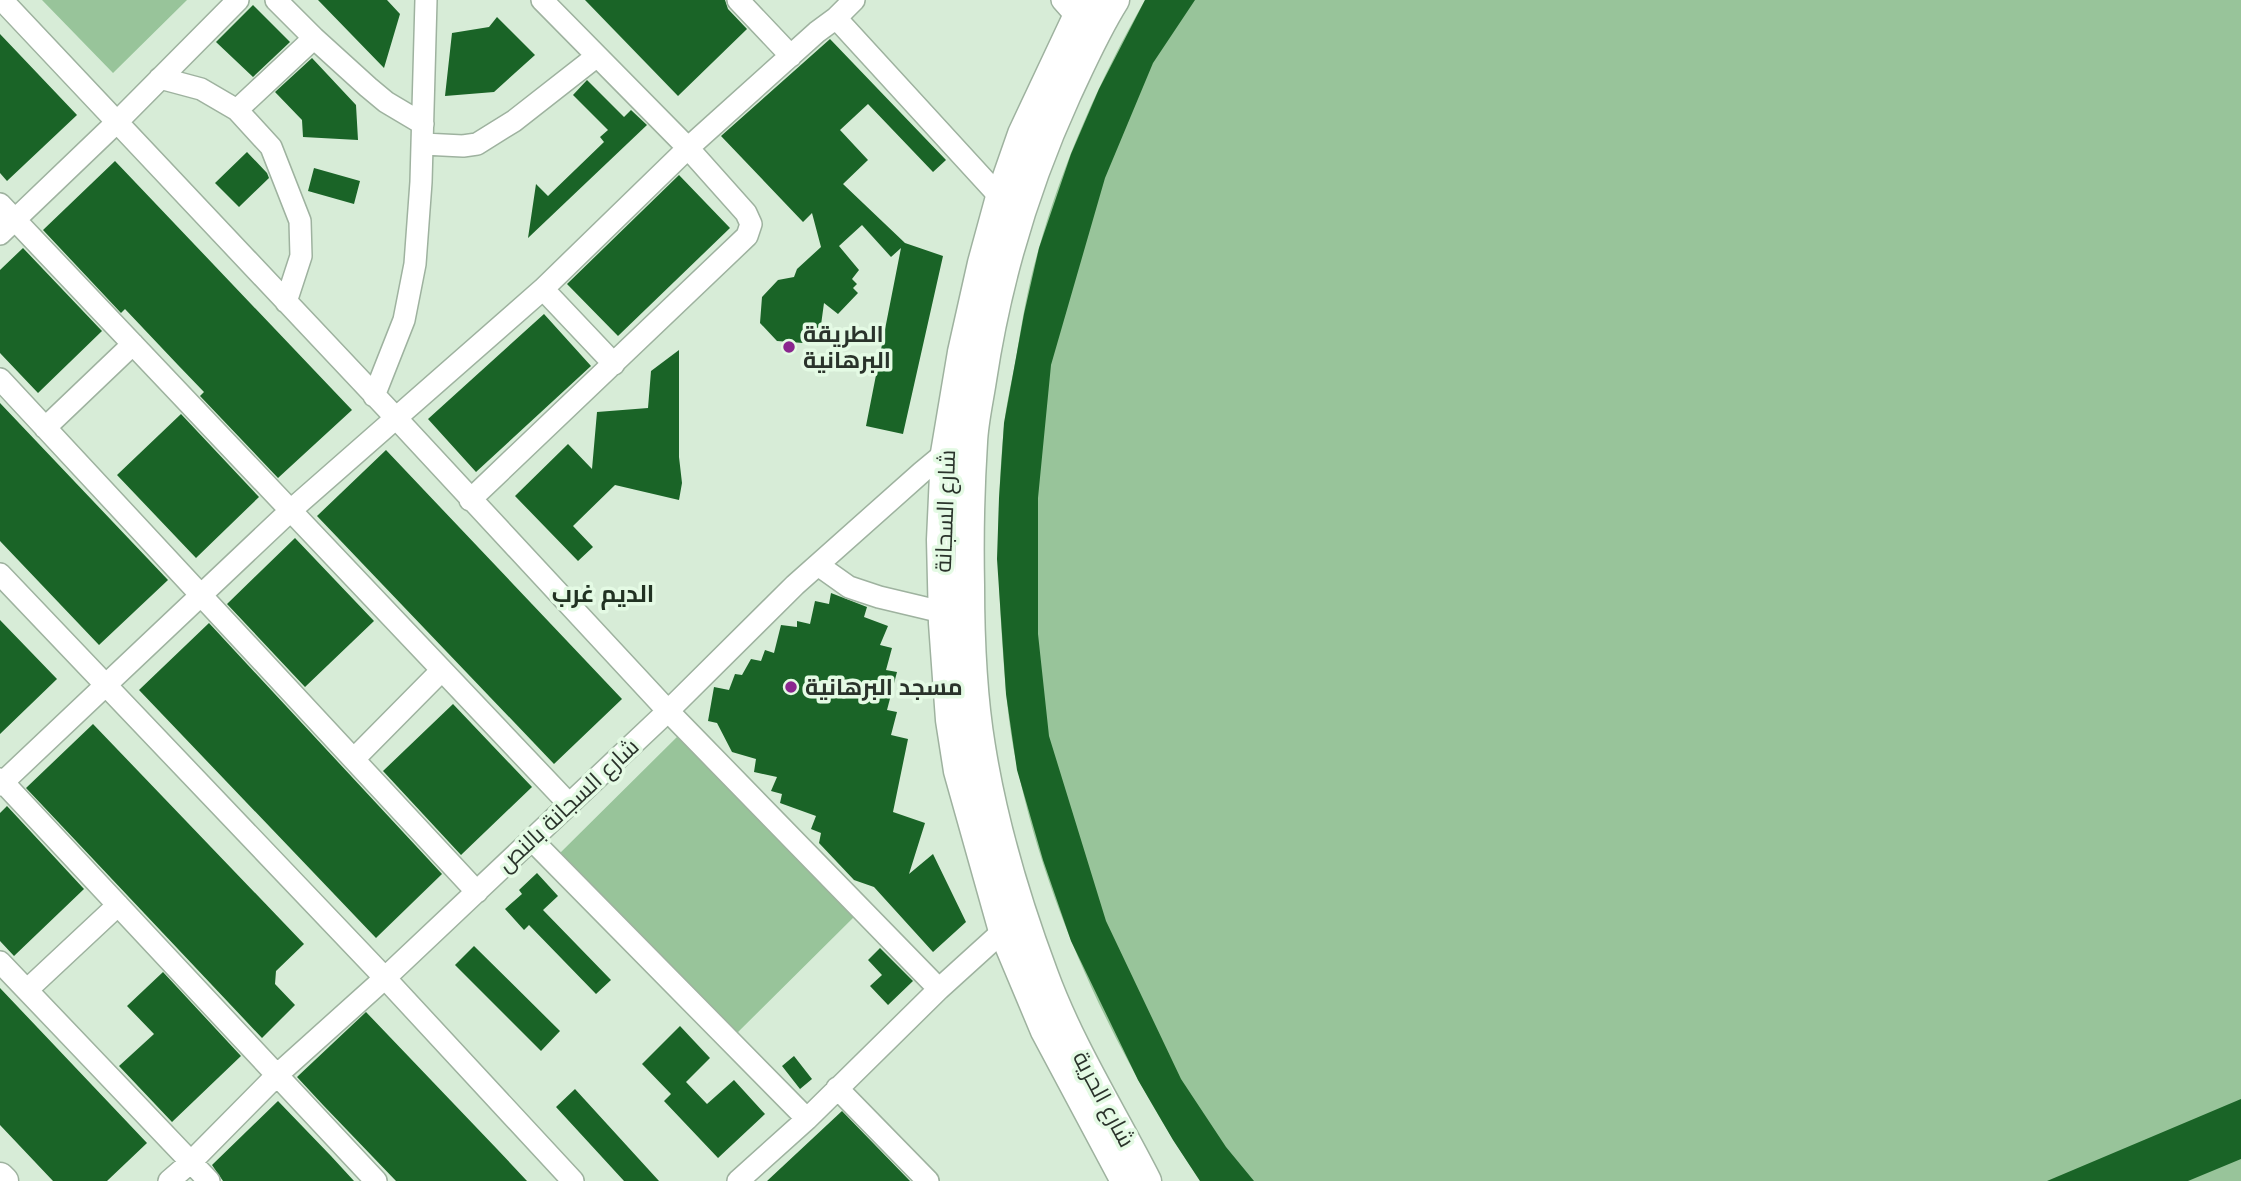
<svg xmlns="http://www.w3.org/2000/svg" width="2241" height="1181" font-family="'Space Grotesk',Cairo,sans-serif">
<style>
.green{fill:#98c49a}
.building{fill:#1a6427}
.lines{fill:none;stroke-linecap:round;stroke-linejoin:round}
.minor-casing{stroke:#9eb29f;stroke-width:24}
.major-casing{stroke:#9eb29f;stroke-width:31}
.minor{stroke:#fff;stroke-width:21}
.major{stroke:#fff;stroke-width:28}
.poi-dot{fill:#8a268e;stroke:#e4fae4;stroke-width:2.5}
.labels{text-anchor:middle;dominant-baseline:central;stroke-width:7;stroke-linejoin:round;paint-order:stroke}
.poi-label{font-size:23px;font-weight:bold;fill:#2a332b;stroke:#e4fae4;text-anchor:start}
.street-label{font-size:23px;fill:#2a332b;stroke:#e4fae4}
.neighbourhood-label{font-size:24px;font-weight:bold;fill:#213222;stroke:#e4fae4}
</style>
<rect width="100%" height="100%" fill="#d7ecd7"/>
<path class="green" d="M42 0H187L113 73Z
M1145 0H2241V1181H1200C1119 1060 1048 913 1018 770 1008 728 1005 683 1002 639 997 568 997 498 1004 426 1006 404 1012 381 1016 358 1022 322 1028 284 1039 248 1063 162 1101 77 1145 0Z
M680 734 857 914 733 1037 556 857Z"/>
<path class="building" d="M318 0H387L400 14 384 68Z
M585 0H725L728 9 747 29 678 96Z
M1145 0H1195L1153 63 1105 178 1051 365 1038 498V634L1049 736 1106 921 1181 1079 1226 1147 1254 1181H1200L1173 1140 1138 1080 1071 941 1043 860 1017 770 1006 694 997 559 999 498 1004 423 1024 314 1039 248 1071 154 1099 89Z
M253 5 290 42 253 77 216 42Z
M497 17 535 55 494 92 445 96 452 33 489 27Z
M0 34 77 115 7 181 0 173Z
M830 39 946 160 933 172 868 104 840 130 868 160 843 184 905 243 943 256 903 434 866 426 901 248 891 257 862 225 839 246 859 270 852 279 857 284 853 288 858 293 838 314 824 303 821 325 803 343 777 341 760 323 762 297 778 280 794 277 797 269 821 247 812 213 803 222 721 136Z
M312 58 356 105 358 140 303 137 302 120 275 92Z
M587 80 624 117 631 110 647 125 528 238 536 184 548 196 604 142 600 137 608 130 573 95Z
M247 152 267 173 269 178 239 207 215 183Z
M115 161 352 410 278 478 200 396 204 392 178 365 125 309 121 313 43 230Z
M314 168 360 181 354 204 308 191Z
M679 175 730 228 618 336 567 284Z
M23 248 102 331 38 393 0 353V270Z
M544 314 591 366 476 472 428 419Z
M679 350V457L682 483 679 500 615 485 573 526 593 547 578 561 515 496 568 444 592 469 597 412 648 408 651 371Z
M0 403 168 580 99 645 0 541Z
M181 414 259 497 196 558 117 475Z
M386 450 622 699 554 764 317 516Z
M295 538 374 621 305 687 227 604Z
M831 593 867 607 864 617 888 626 880 645 892 648 886 670 897 672 887 710 897 712 891 735 908 739 893 812 925 823 909 874 933 854 966 922 933 952 874 887 854 880 819 843 821 833 811 829 816 816 780 803 782 794 771 791 777 777 754 772 756 759 732 752 717 723 708 721 714 687 729 690 735 674 742 675 751 659 761 661 765 650 774 653 781 625 797 627V621L810 624 815 601 829 604Z
M0 620 57 679 0 734Z
M209 623 442 874 376 938 139 690Z
M453 704 532 787 461 855 383 771Z
M93 724 304 944 276 971 275 984 295 1005 262 1038 26 788Z
M7 806 84 889 14 956 0 941V813Z
M537 873 558 896 543 910 611 980 596 994 529 925 524 930 505 909 522 894 519 890Z
M474 946 560 1031 541 1051 455 965Z
M880 948 913 981 888 1005 870 986 882 975 868 960Z
M163 972 241 1056 172 1122 119 1066 154 1034 127 1006Z
M0 988 147 1143 107 1181H53L0 1125Z
M366 1012 497 1149 527 1181H396L323 1105 297 1077Z
M680 1026 710 1058 686 1082 707 1104 734 1080 765 1114 718 1158 664 1101 671 1094 642 1064Z
M794 1056 812 1079 800 1089 782 1066Z
M575 1089 659 1181H624L556 1107Z
M2241 1099V1159L2188 1181H2047Z
M278 1101 331 1156 354 1181H223L212 1165Z
M842 1111 910 1181H767Z"/>
<g class="lines">
<defs>
<path id="minor" d="M2 0 397 419 668 711 939 989
M276 0 314 38 368 87 386 102 423 124
M738 0 791 56
M1062 0 1077 17
M836 18 1000 197
M160 78 201 89 237 110 271 147 300 221 301 256 286 302
M237 110 314 38
M423 144 463 146 477 144 514 121 597 56
M0 204 569 804
M0 234 117 122 238 0
M543 289 614 364
M0 379 477 892
M374 396 404 320 415 264 421 182 426 0
M45 428 133 344
M470 500 747 236 751 224 746 213 688 148 542 0
M818 565 849 587 879 597 942 612
M0 574 385 978 573 1181
M354 759 442 670
M0 779 376 1181
M0 785 290 511 543 289 688 148 817 32 836 18 854 0
M531 839 807 1119
M0 962 209 1181
M27 990 118 905
M837 1088 928 1181
M169 1181 191 1162 277 1075 385 978 668 711 795 585 922 472 945 453 952 449
M738 1181 807 1119 939 989 1003 931"/>
<path id="major" d="M1087 0 1077 17 1022 134 1000 197 982 263 962 352 945 453 941 540 943 623 950 720 958 771 1003 931 1045 1031 1125 1181
M1115 0C1096 30 1082 62 1067 94 1025 186 997 280 982 380 979 400 974 421 973 442 970 489 969 537 970 585 970 639 972 693 981 747 993 822 1017 903 1044 975 1070 1046 1113 1114 1147 1181
M0 1177 4 1181"/>
</defs>
<use href="#minor" class="minor-casing"/>
<use href="#major" class="major-casing"/>
<use href="#minor" class="minor"/>
<use href="#major" class="major"/>
</g>
<g class="poi-dot">
<circle cx="789" cy="347" r="7"/>
<circle cx="791" cy="687" r="7"/>
</g>
<g class="labels">
<g class="poi-label">
<text x="803" y="334">الطريقة<tspan x="803" dy="26">البرهانية</tspan></text>
<text x="805" y="687">مسجد البرهانية</text>
</g>
<g class="street-label">
<text transform="translate(945 511) rotate(-88)">شارع السجانة</text>
<text transform="translate(568 805) rotate(-43)">شارع السجانة بالنص</text>
<text transform="translate(1104 1099) rotate(62)">شارع الحرية</text>
</g>
<g class="neighbourhood-label">
<text x="603" y="593">الديم غرب</text>
</g>
</g>
</svg>
